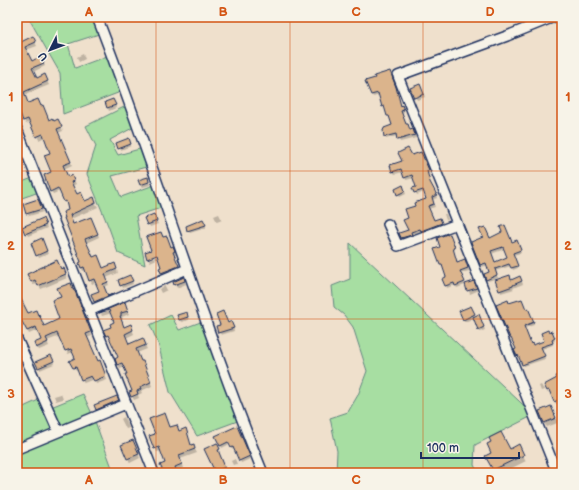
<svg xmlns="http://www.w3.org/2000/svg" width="579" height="490" viewBox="0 0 579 490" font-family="'Balsamiq Sans',sans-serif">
  <rect width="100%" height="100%" fill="#efe0cc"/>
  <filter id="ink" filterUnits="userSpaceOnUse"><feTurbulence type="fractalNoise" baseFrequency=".025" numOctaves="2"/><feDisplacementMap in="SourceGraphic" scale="8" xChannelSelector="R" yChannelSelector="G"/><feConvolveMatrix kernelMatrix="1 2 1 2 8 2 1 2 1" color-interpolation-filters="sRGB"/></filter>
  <g filter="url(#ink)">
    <path fill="#a7dea2" stroke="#618680" d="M28,17h68l6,16 -34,11 7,24 35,-13 13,36 -60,23 -3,-41z
      M128,105l8,21 -26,14 8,15 25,-7 7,18 -38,10 9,21 36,-13 7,23 -28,9 9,49 -27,-12 -9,-25 -22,-54 9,-28 -10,-20z
      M35,177l7,14 -23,8 2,10 -4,2v-27z
      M350,243l184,172 -59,30 -1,20 4,8h-142l1,-22 -7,-33 18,-6 10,-17 9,-24 -14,-44 -9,-12 -10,-8 -2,-21 18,-7z
      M171,315l8,15 27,-10 37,99 -46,17 -27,-44 -12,-49 -8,-18z
      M83,394l10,22 21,57h-97v-21l44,-19 -10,-26z
      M45,397l15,34 -39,18 -4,-7v-32z"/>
    <path fill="#0003" fill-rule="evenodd" d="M17,25l4,10 -4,1z
      M33,38l4,8 -11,4 6,12 9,-4 4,8 -12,6 4,7h9l3,6 -24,10 3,9 13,3 2,-1 6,15 11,3 3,7 -5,2 14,32 -8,4 4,9 6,2 2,4 -4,2 5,9 8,7h10l3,5 -27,12 2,6 20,-3 6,15 -13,6 7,15 10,11 13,-2 2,6 -12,5 3,7 -5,2 4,10 6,-2 2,2 -19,8 -5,-10 8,-3 -3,-10 -5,2 -6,-14 -3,1 -2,-4 2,-5 -18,-43 4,-9 -9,-19 -7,3 -2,-3 2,-19 -2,-19 -6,-16 -6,3 -8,-18 -5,2 -9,-16v-65l1,1z
      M83,54l2,5 -6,3 -2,-5z
      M366,82l37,27 1,4 -2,1 4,11 4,6 4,2 2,5 -16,4 -3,-6 -11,3 -2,-9 9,-4 -3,-8 -4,-10 -3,-2 -3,-11 -7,2z
      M421,88l4,9 -8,3 -5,-11z
      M106,103h9l1,5 -7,3z
      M130,141l1,5 -10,4 -2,-2z
      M17,147l7,19 -7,2z
      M411,156h11l8,17 -3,1 4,11 6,13 -5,2 3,7 -7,2 6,12h7l2,5 -19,7 -2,-2 -11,4 1,2 -8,4 -4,-7 9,-3 1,-12 7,-13 10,-6 -3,-8 -7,3 -3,-6 3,-1 -3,-10 -8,2 -3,-8 -8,2 -2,-2 -2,-7 12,-4z
      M147,178l3,7 -7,2 -2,-2z
      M404,189l2,5 -6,3 -2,-3z
      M39,203l4,9 -14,4 -2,-3z
      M219,214l3,6 -5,2 -3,-6z
      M444,214h2l2,6h-2z
      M155,218l3,6 -8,3 -4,-8z
      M45,222l2,6 -19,8 -5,-8z
      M205,223l1,5 -16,5 -3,-6z
      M162,236l13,14 1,5h-2l6,15 -16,6 -4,-7 3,-1 -4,-10 -9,4 -1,-3 13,-4 -10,-4z
      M451,238l4,12h-2l4,13h9l3,8 -8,2 4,12 -8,3 -2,-3 -8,3 -3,-9 3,-1 -4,-11 -2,-2 1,-17z
      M490,239l27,5 4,9 -8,2 5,13 -5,2 -2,-4 -16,5 3,7 -10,3 -1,-2 4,-6 -3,-8 -6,2 -1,-2zM505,249l4,8 -14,6 -4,-9z
      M43,242l5,12 -9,4 -7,-15z
      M61,271l4,2 2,5 -26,11 -3,-5 -5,1 -5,-10z
      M183,278l3,6 -9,4 -3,-6z
      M131,279l2,5 -10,4 -4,-8z
      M521,280l2,4 -10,4 1,1 -13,4 -1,-3 11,-9z
      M466,285h9l2,6 -7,3z
      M165,286l2,4 -6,3 -2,-4z
      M17,292l11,22 16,13 17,-7 13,-28 2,3 16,41 -5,2 11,24 3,2 6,16 -11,4 -2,-5 -10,4 -6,-13 -2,1 -5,-10 6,-3 -3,-6 -6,2 -8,-18 -13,5 2,5 -10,4 -2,-3 5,-7 -4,-10 -9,4 -2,-4 -10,-21z
      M125,303l4,11 -7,3 1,2h-2l3,9 8,1 2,5 -8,4 3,7 15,-2 3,6 -10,4 4,9 3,3 8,21 -11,5 1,2 -4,2 1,3 -5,2 -4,-7 3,-1 -5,-18 -3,-8 -5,2 -2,-3 -2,-6 3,-1 -9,-20h-1l-2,-3 8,-12 -3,-10 -10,3 -1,-2z
      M509,304l20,7 5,14 -9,3 6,17 2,1 12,-5 8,-6 2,6 -3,1 1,3 -11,4 3,10 -21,7 -4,-9h-2l5,-2 -6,-5 -4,-10 -3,-2z
      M471,307l4,10 5,1 5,12 -5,2 -6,-14 -9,4 -5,-10z
      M188,316l1,4 -8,2 -1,-2z
      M228,324l5,1 1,6 -13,4 -4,-8z
      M17,356l5,10 -5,2z
      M52,359l2,5 -14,6 -1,-3z
      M562,374v27l-6,3 -11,-19 13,-6z
      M541,385l3,5 -3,1 -2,-5z
      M61,394l2,5 -7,2 -2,-5z
      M118,400l1,3 -20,9 -3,-6z
      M551,407l7,15 4,-2v8l-2,-6 -13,5 -3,-4 -4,-11z
      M124,417l5,11 -3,1 -5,-10z
      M170,428l9,4 12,14h2l4,7 -17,6 3,9 -7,3 1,2h-13l2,-9 -5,-13 -4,1 -7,-16z
      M238,429l12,30 -9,4 -6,-14 -2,1 -3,-6 -8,4 -6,-12z
      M217,445l3,7 -2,1 8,17 -7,3h-2l-11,-23z
      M135,446l5,12 -10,5 -2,-5z
      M518,446l8,15 -24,12h-7l-9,-17 6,-3 18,-3z
      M562,448v19l-3,-8 2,-1 -3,-8z
      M235,459l2,5 -4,1 -2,-4z
      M202,469l2,4h-13z"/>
    <path fill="#dbb48c" stroke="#1b2f5e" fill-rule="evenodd" d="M33,36l3,6 -11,5 7,14 9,-5 3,7 -12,5 5,10 8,-4 3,7 -24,11 4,11 10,-4 3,7 2,-1 6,15 3,-2 2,3 4,-2 4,8 -5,2 14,33 -8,3 5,12 4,-2 2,6 -3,1 6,12 4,-2 4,9 9,-4 2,6 -26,12 3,9 18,-7 7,17 -13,5 5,11 3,7 5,-2 5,13 12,-5 2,6 -12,5 3,8 -5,2 5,12 7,-3 -21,9 -3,-8 8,-3 -5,-12 -5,2 -5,-14 -3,1 -2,-5 2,-1 -17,-44h1l-2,-6 5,-2 -2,-9 -2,1 -6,-14 -8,4 -6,-17 7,-3 -7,-17 6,-2 -7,-19 -7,3 -8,-18 -5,2 -3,-8 -2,1 -1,-3v-67z
      M390,71l6,16 5,19 1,-1 2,5 -3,1 5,13h2l2,6 3,-1 2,6 -18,5 -1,-6 -12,3 -1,-7 1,-1v-1l8,-3 -3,-9h-2l-3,-10 -2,1 -4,-14 -7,2 -6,-14 10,-3 -1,-2z
      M420,84l4,10 -10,4 -4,-10z
      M113,99l3,6 -9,3 -2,-6z
      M129,138l2,6 -13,5 -2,-6z
      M17,145l6,17 -6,3z
      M408,148l4,7 9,-3 8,18 -2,1 3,11 7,13 -5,2 2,7 -6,2 6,14 6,-2 2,5 -21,8 -1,-2 -9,3 1,3 -11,3 -2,-5 9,-3 -5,-10 5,-2 -3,-9 10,-3 -1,-3 12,-4 -3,-9 -9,3 -2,-5 4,-1 -4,-12 -8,3 -3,-9 -9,3 -2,-7 12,-4 -4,-8z
      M148,177l1,5 -9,3 -2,-5z
      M403,185l2,6 -8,4 -2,-6z
      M38,199l4,10 -16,5 -3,-10z
      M154,214l3,7 -10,4 -3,-7z
      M43,218l3,7 -21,9 -3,-7z
      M203,219l3,6 -19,6 -1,-5z
      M505,225l7,17 5,-2 4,10 -8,3 5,13 -7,2 -2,-4 -14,5 2,6 -11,5 -2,-6 5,-2 -3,-9 -6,2 -9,-23 12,-5 -4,-8 6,-2 5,11 12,-6 -2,-5zM503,247l4,10 -12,5 -4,-11z
      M161,232l2,5 4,-1 4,11 2,-1 2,5 -2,1 6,14 -18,7 -2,-5 2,-1 -4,-12 -10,4 -2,-7 6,-2 -5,-13z
      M447,234v1l3,-1 5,13 -2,1 4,14 8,-3 3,9 -8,3 5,11 -10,4 -1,-3 -9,3 -3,-7 4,-2 -4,-12h-2l-6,-16 6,-2 -3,-9z
      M42,238l5,13 -11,5 -5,-13z
      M57,260l4,9 3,-1 2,6 -28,12 -3,-6 -4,2 -4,-8z
      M130,275l3,6 -13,5 -2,-6z
      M510,275l1,5 9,-4 2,5 -9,4v1l-14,5 -4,-11z
      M184,277l1,4 -11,4 -1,-3z
      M474,281l3,7 -10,3 -2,-7z
      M71,283l3,8h1l16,41 -5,2 12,27 2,-1 6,16 -12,5 -3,-5 -10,4 -5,-13 -3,1 -4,-7 6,-3 -4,-9 -6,2 -8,-18 -11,5 2,4 -12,6 -2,-5 7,-3 -5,-13 -9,4 -8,-15h-2v-25l11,22 8,-3 2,5 1,-1 5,12 15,-7 -7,-19 9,-3 -4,-9z
      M522,299l4,10 2,-1 6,14 -10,4 7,18 1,-1 1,2 11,-4 -3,-8 7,-3 1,2 3,-1 3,7 -3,2 1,3 -12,4 4,9 -23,9 -4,-10 -1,1 -3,-6 2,-1 -5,-11h-1l-14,-33 12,-5 1,3z
      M125,302l3,9 -7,2v3h-1l4,11 7,-3 2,6 -8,4 4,10 14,-6 3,7 -10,4 5,12h2l8,21 -11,5 1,2 -4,2 1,3 -7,3 -2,-5 3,-1 -7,-17h2l-5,-11 -5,2 -2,-6 3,-2 -10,-22 -2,1 -3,-6 8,-3 -1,-3 4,-2 -5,-12 -10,3z
      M471,306l4,8 -12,6 -4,-9z
      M223,311l5,12 3,-2 3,7 -16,5 -2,-7 4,-1 -4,-11z
      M187,312l1,5 -9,3 -2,-5z
      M479,314l5,13 -6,3 -5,-13z
      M51,355l3,6 -16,7 -3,-6z
      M562,373v25l-8,4 -5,-12 -2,1 -3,-6 13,-7 -1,-2z
      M117,396l2,4 -23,10 -2,-5z
      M551,406l5,12 -12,5 -5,-12z
      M165,413l5,14 7,-2 2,6 7,-3 5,17 3,-1 1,5 -16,6 3,9 -7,3 2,6h-13l-4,-8 5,-2 -6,-16 -5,2 -5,-13 6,-2 -6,-15z
      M237,426l13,30 -11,5 -6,-14 -2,1 -3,-6 -8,4 -5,-10z
      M501,432l9,17 9,-5 5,11 -31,15 -8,-14 6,-3 -4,-9 4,-2 -2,-4z
      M133,440l6,14 -12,5 -6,-14z
      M217,443l3,6 -2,1 7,17 -10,5 -11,-23z"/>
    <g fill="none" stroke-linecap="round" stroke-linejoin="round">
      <g stroke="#1b2f5e" stroke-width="12">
        <path id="minor" d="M97,17c59,151 105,306 166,456
          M554,17l-47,19 -109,40 159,397
          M17,129l137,344
          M388,224l10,22 59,-22
          M89,311l98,-42
          M17,339l41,92
          M17,449l109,-45"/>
      </g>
      <use href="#minor" stroke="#f7f3e8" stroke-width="9"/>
    </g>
  </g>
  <path fill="none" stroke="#d45514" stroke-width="1" stroke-opacity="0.55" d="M156,17v456M290,17v456M423,17v456M17,171h545M17,319h545"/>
  <rect width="579" height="490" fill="none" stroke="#f7f3e8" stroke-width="44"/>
  <g transform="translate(50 50) rotate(228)" stroke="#f7f3e8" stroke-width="3" paint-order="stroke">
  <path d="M0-3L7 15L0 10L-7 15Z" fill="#1b2f5e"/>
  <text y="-6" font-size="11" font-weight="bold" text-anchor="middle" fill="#1b2f5e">U</text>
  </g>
  <path d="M421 452v6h98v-6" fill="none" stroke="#1b2f5e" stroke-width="2"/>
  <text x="427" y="452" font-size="12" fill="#1b2f5e" stroke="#f7f3e8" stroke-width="3" paint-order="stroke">100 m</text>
  <rect x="22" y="22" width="535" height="446" fill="none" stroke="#d45514" stroke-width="1.5"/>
  <g font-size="13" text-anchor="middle" font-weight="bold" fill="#d45514">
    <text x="89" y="16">A</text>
    <text x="223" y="16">B</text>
    <text x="356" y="16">C</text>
    <text x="490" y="16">D</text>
    <text x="11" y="101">1</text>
    <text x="568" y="101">1</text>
    <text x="11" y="250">2</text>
    <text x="568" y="250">2</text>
    <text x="11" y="398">3</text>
    <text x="568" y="398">3</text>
    <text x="89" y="484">A</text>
    <text x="223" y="484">B</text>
    <text x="356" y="484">C</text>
    <text x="490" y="484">D</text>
  </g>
</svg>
